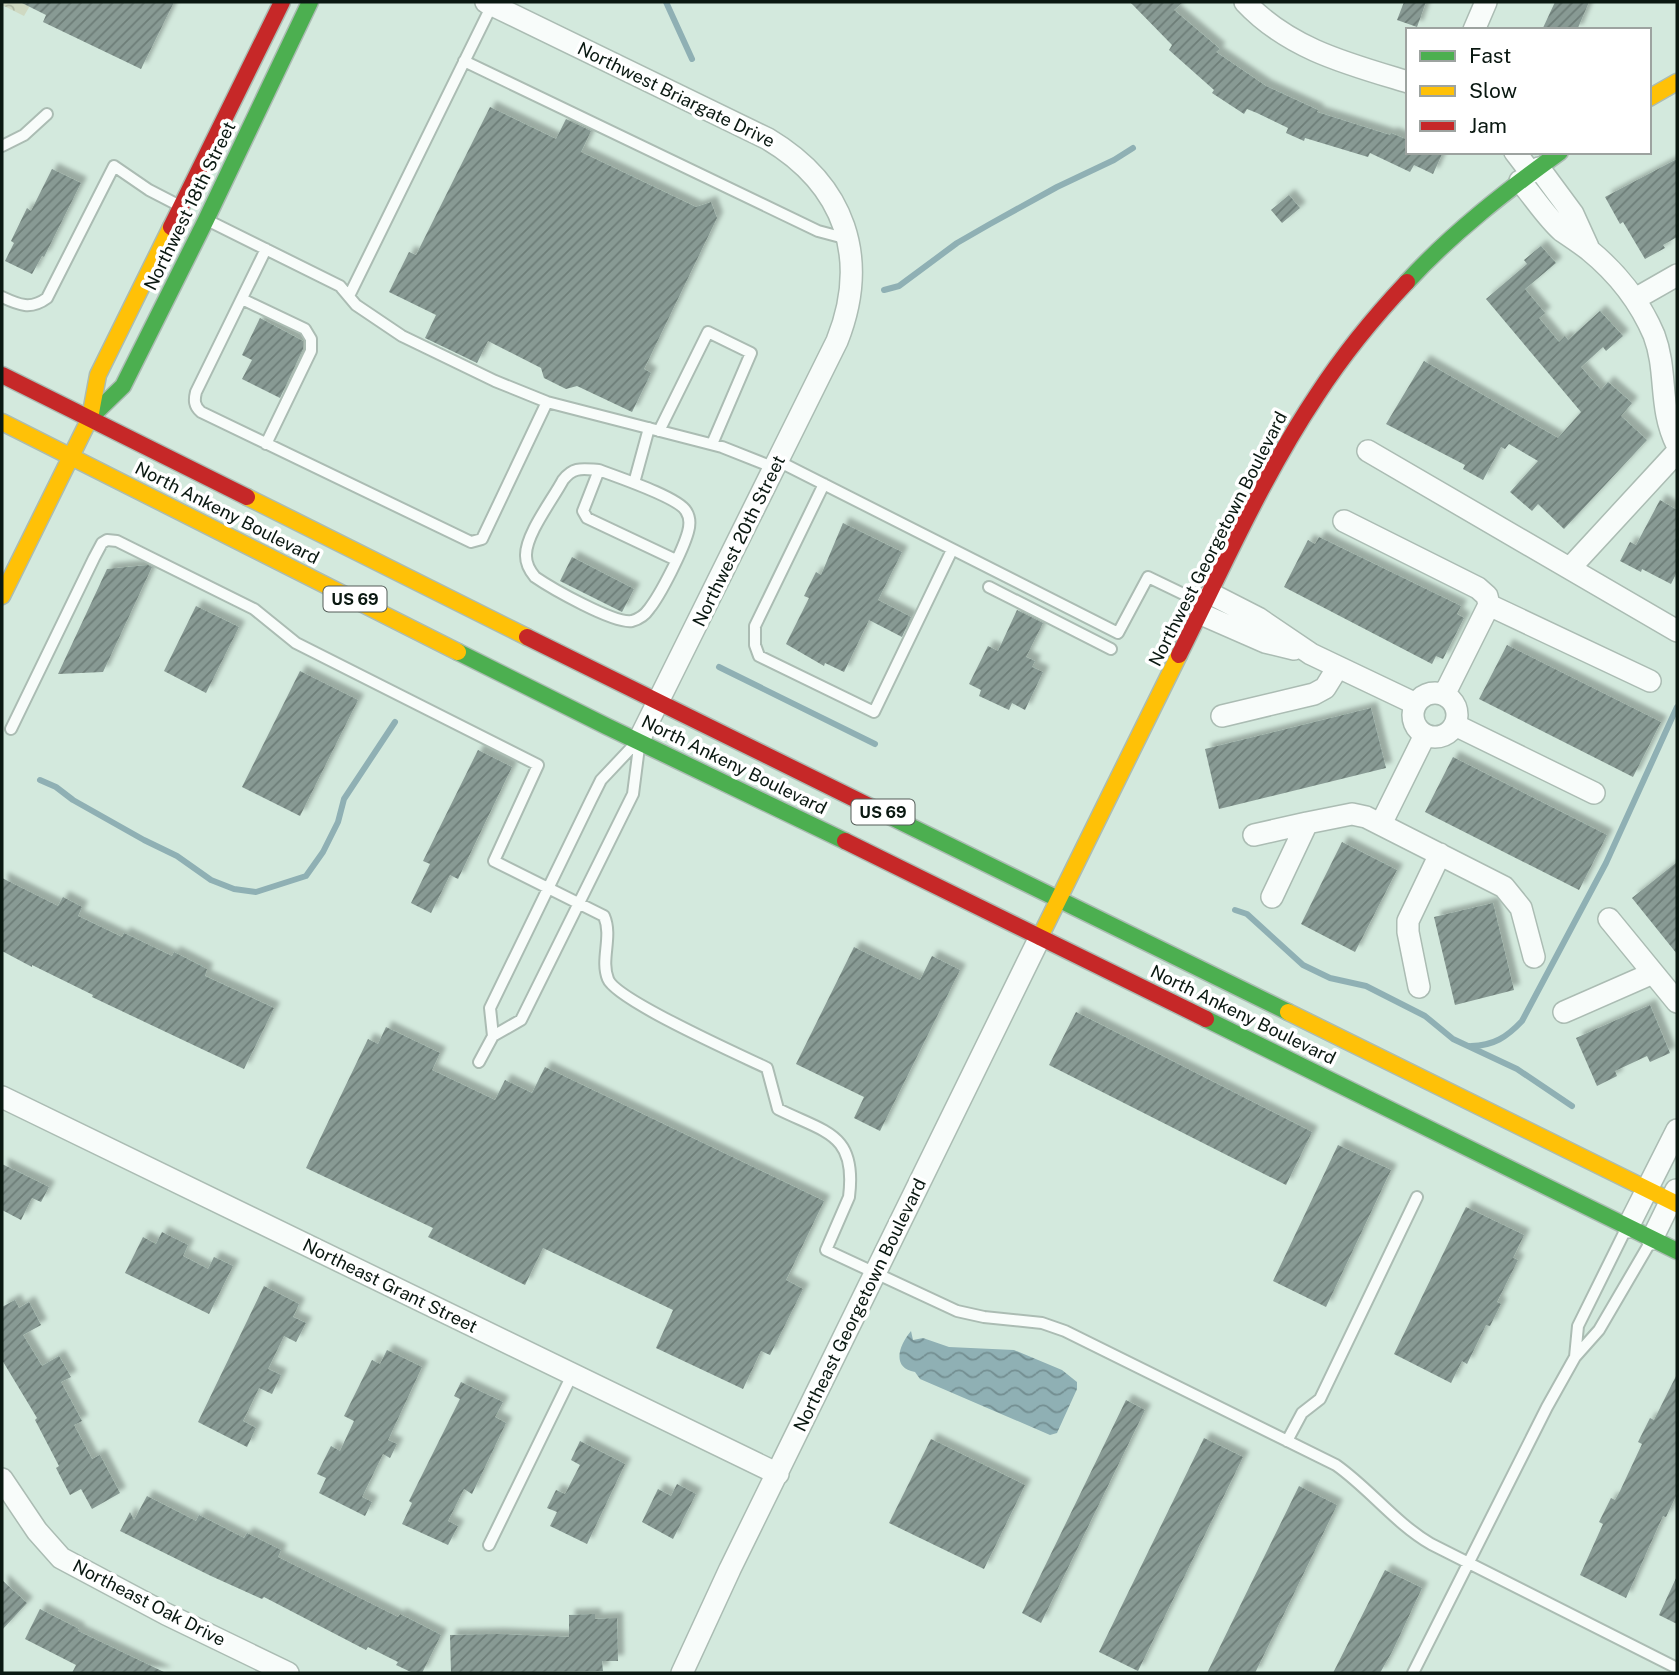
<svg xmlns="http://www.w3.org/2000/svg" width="1679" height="1675" viewBox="0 0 1679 1675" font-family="'Public Sans',sans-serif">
  <defs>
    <pattern id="forest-crowns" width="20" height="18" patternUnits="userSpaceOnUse" patternTransform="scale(1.75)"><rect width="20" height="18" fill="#cfd9c2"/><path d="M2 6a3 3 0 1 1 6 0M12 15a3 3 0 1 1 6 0" fill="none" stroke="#b0baa6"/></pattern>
    <pattern id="water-waves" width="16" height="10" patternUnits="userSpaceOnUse" patternTransform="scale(1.75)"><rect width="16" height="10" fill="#8fb0b4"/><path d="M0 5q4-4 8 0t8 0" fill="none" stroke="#738e91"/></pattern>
    <pattern id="building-hatch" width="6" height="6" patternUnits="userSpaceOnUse" patternTransform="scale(1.75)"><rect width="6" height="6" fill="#889a94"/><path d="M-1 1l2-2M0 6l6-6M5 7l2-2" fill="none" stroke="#6d7d77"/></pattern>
    <filter id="shadow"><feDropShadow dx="6" dy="-6" stdDeviation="2" flood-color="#0004"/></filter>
  </defs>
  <rect width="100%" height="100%" fill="#d3e9dd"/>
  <path fill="url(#forest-crowns)" d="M2,2h30l-8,14 -22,-11z"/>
  <path fill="url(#water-waves)" d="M911,1331l2,9 10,-2 26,9 65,3 48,20 15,12v7l-20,44 -7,2 -130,-56 -5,-7c-24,-4 -16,-27 -4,-41z"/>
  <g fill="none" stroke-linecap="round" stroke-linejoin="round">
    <path stroke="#8fb0b4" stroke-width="6" d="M666,2l26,57
      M884,290l15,-4 58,-43 33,-19 67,-37 57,-27 19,-12
      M719,667l156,77
      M40,780l16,7 17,13 71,40 33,16 34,24 23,9 22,3 50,-16 17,-24 15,-30 6,-23 51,-77
      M1235,910l12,4 56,51 27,13 36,8 59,30 28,23 64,30 55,37
      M1471,1046c22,0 36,-9 51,-25l84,-158 71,-156"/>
  </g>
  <path fill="url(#building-hatch)" filter="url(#shadow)" d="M20,2h154l-33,67 -98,-47 3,-7z
    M1130,2h53l-9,8 46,39 -4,3 50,34 52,24 -1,2 73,23 1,-2 17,7v12h35l-10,22 -19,-9 -4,7 -40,-19 -2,4 -63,-19 -1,3 -18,-8 2,-5 -31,-15 -10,-4 -3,5 -32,-21 2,-3 -45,-40 3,-5z
    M1404,2h22l-9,25 -20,-7z
    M1555,2h34l-12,28h-35z
    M490,107l66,32 10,-20 25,12 -10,21 115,55 15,-5 6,16 -73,151 7,4 -19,39 -55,-26 -11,3 -22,-11 -3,-10 -53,-27 -11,22 -52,-25 11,-23 -47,-23 20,-40 7,3z
    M1677,159v78l-14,8 2,3 -20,11 -22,-37 -3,2 -15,-27z
    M52,169l29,14 -37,74 -2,-1 -10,18 -27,-13 9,-18 -3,-2 16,-33 4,3z
    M1289,195l11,13 -18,15 -11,-13z
    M1541,246l15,17 -31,26 20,24 -6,5 20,24 6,-6 3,4 32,-29 23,25 -17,15 -3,-4 -22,20 20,23 7,-8 24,21 -11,13 26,24 -83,89 -26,-25 -6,7 -22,-19 28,-31 -29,-17 -4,5 -4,-2 -18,33 -20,-11 2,-4 -79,-41 38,-63 134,77 23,-26 -95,-113 41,-35 -3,-4z
    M260,318l43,23v8l-23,49 -38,-19 10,-19 -10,-5z
    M1660,500l17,10v62l-6,12 -29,-15 -1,3 -21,-11 10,-19 6,3z
    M843,523l59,29 -24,48 33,17 -9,20 -33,-17 -25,52 -19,-9 -1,3 -38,-22 23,-46 -5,-2 12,-24 5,3z
    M1319,537l142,69 -4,8 7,4 -21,41 -7,-3 -4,8 -148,-77 24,-47 7,4z
    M572,557l62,32 -12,23 -62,-31z
    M148,565l4,2 -49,105 -45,2 49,-105z
    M196,606l43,21 -33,66 -42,-22z
    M1017,610l26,13 -17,34 9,4 -3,6 11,5 -18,38 -13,-7 -3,7 -30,-14 2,-6 -12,-6 19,-38 10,5z
    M1507,645l154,77 -28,55 -154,-78z
    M300,671l58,29 -58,116 -58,-29z
    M1371,708l15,60 -167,41 -14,-60z
    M478,750l34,17 -54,112 -8,-4 -19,38 -20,-10 19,-39 -7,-3z
    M1453,757l154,78 -28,55 -154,-78z
    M1342,842l55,28 -42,82 -54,-28z
    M1677,862v92l-45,-56z
    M2,878l56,28 5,-9 19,10 -4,9 44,21 2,-4 48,23 2,-4 33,17 -2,7 69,32 -30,61 -152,-72 1,-2 -61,-30v2l-30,-16z
    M1493,903l21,87 -59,15 -21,-88z
    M854,947l66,33 12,-24 28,14 -80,161 -26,-13 10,-21 -68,-33z
    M1650,1005l20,48 -20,9 -3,-6 -32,15 2,5 -20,10 -21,-48z
    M1076,1012l236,120 -26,53 -237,-120z
    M386,1027l54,26 -8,17 63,30 10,-20 27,13 13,-26 279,134 -38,79 17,9 -33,66 -9,-4 -18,38 -87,-41 17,-38 -130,-62 -18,37 -97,-48 5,-9 -127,-60 62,-129 10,5z
    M1338,1145l53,25 -65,137 -53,-26z
    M2,1164l47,23 -8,15 -9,-4 -11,22 -19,-10z
    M1466,1207l58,28 -11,23 5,2 -21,42 4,2 -11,22 -4,-1 -19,39 -5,-3 -11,22 -57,-29z
    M162,1232l26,13 -5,11 25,13 6,-12 19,9 -24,48 -84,-41 18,-36 13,7z
    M264,1286l35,18 -6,13 13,6 -10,19 -12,-6 -16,33 13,6 -9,19 -13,-6 -16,33 13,7 -9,19 -49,-25z
    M15,1300l4,8 10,-6 12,23 -18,10 19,31 17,-10 12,21 -10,5 21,39 -8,4 18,34 8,-4 20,38 -28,16 -11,-20 -11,6 -14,-27 3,-2 -24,-46 2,-2 -35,-58v-53z
    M387,1350l35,17 -34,73 9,4 -7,14 -7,-4 -21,43 10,5 -7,14 -46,-23 7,-15 -9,-4 14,-28 9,5 14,-30 -10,-5 28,-56 8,4z
    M1677,1374v120l-11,23 -3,-1 -37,82 -46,-23 23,-51 -4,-2 12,-24 4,2 5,-9 22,-47 -4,-2 12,-24 4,2z
    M461,1382l42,20 -8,15 11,6 -34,71 -8,-5 -16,32 10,5 -10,19 -46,-21 10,-21 -3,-2 51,-102 -6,-3z
    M1126,1400l19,10 -104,213 -19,-10z
    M1204,1438l39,19 -105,214 -39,-19z
    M931,1439l94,46 -41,84 -95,-46z
    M580,1441l45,23 -38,80 -37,-18 7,-14 -10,-4 9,-18 9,4 15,-29 -9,-5z
    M677,1484l19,10 -23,45 -31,-17 16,-33 13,7z
    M1299,1486l38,19 -56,115 -26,53h-48z
    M147,1496l49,25 3,-6 45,23 3,-5 34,17 -3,7 120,60 2,-3 41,21 -19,38h-9l-17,-8 2,-3 -30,-15 -2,3 -102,-53 -2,2 -51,-23 -91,-45 10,-19 4,8z
    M1385,1570l37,18 -29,62 -13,23h-47z
    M1677,1576v48l-18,-9z
    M2,1580l25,23 -25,27z
    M40,1609l39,20 -1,2 88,42h-94l4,-8 -51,-26z
    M595,1614v5l22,-1 1,43h-16l1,10 -152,2 -1,-38 48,-1 71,3v-22z"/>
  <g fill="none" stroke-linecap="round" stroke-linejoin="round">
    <g stroke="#abbcb3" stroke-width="14">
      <path id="lane" d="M464,61l354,170 30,8
        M2,146l22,-11 23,-21
        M209,221l131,65 16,19 46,31 93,45 52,21 175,45 53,21
        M266,249l-70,143c-2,8 -2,14 5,20l270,130 11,-3 65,-137
        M349,296l143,-291
        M2,297c17,8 29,13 45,1l67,-132 35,24 31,16
        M242,299l63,30 6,10v12l-45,93
        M659,431l49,-99 43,21 -39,91
        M778,461l340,172 30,-56 54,26
        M599,470c-16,-1 -25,-4 -36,10 -10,19 -38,55 -37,76 0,8 4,15 9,21 16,11 79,47 97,44 7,-2 13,-6 17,-12 12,-15 34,-59 39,-77 2,-7 2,-15 -2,-21 -8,-14 -69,-34 -87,-41l-16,41 4,7 89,42
        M634,483l15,-55
        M824,484l-69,142v19l4,11 115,56 78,-162
        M989,587l122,62
        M11,729l83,-171 8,-15 5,-3 10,1 137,68 42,34 242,122 -44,96 110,55c9,21 -4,43 4,63 8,21 132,76 159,89l11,41c48,24 79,24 71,88l-23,53 131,61 27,6 58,6 23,8 271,134c34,24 59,58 95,79l246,124
        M493,1036l-3,-28 101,-208 10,-20 33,-35
        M479,1062l14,-26 28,-16 112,-226 6,-47
        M1575,1357l3,-31 47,-95
        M1287,1441l15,-28 18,-14 97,-202
        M489,1545l83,-170
        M1413,1673l134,-266 28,-50 24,-27 52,-89"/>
    </g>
    <g stroke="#abbcb3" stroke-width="24">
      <path id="street" d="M486,2l282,137c77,46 102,119 69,202l-198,399
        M1245,2c44,47 103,62 163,80
        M1474,30l12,-28
        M1515,152l16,21
        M1539,168l34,46 15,33
        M1520,181c13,15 27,37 42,50 9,6 18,12 27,19 27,22 51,52 65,85 14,37 4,72 23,110
        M1635,299l42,-24
        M1368,451l309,180
        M1344,521l134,67 9,8 2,9 161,76
        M1570,568l107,-116
        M1211,594l47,24 53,36 105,50
        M1201,614l64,28 29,7
        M1413 715a22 22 0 1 1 44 0a22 22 0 1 1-44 0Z
        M1444,695l45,-90
        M1222,716l92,-22 11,-6 13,-21
        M1455,725l139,68
        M1381,824l44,-89
        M1254,835l53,-12
        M1272,897l35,-74 45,-9 14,3 138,70 17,21 13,49
        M1609,919l68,83
        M1419,987l-11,-55v-11l32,-67
        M1564,1012l89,-39
        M2,1097l776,377
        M1628,1227l49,-97
        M1652,1239l24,-49
        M2,1479l35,52 24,27 105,56 122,59
        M682,1673l48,-104 310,-632"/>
    </g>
    <g stroke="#abbcb3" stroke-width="19">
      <path id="fast" d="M1407,282c45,-49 99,-91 153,-130
        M90,418l33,-32 83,-166 104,-218
        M458,652l148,74 239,115
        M879,811l409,201
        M1206,1019l471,232"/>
    </g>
    <g stroke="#abbcb3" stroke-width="19">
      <path id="slow" d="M1649,98l28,-16
        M2,422l456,230
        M247,497l280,140
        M2,596l88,-178 8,-43 73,-148
        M1040,937l139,-282
        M1288,1012l389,192"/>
    </g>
    <g stroke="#abbcb3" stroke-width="19">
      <path id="jam" d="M171,227l111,-225
        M2,375l245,122
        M527,637l352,174
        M1179,655c44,-88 84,-179 138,-260 26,-40 57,-78 90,-113
        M845,841l361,178"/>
    </g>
    <use href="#lane" stroke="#f8fcfa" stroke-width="10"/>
    <use href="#street" stroke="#f8fcfa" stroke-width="21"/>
    <use href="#fast" stroke="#4caf50" stroke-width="16"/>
    <use href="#slow" stroke="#ffc107" stroke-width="16"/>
    <use href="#jam" stroke="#c62828" stroke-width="16"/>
  </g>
  <g text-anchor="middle" stroke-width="7" stroke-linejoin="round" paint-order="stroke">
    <g fill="#fff" stroke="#545d58" stroke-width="2">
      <rect x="323.5" y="586.5" width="63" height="25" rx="5"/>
      <rect x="851.5" y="799.5" width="63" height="25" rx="5"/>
    </g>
    <g font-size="16" font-weight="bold" fill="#0a1811">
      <text x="355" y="605">US 69</text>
      <text x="883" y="818">US 69</text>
    </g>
    <g font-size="18" fill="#0a1811" stroke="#fff">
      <text transform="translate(676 95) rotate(26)" y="6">Northwest Briargate Drive</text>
      <text transform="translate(190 206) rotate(-64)" y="6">Northwest 18th Street</text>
      <text transform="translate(227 513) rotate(27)" y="6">North Ankeny Boulevard</text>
      <text transform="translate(1218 539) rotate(-63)" y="6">Northwest Georgetown Boulevard</text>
      <text transform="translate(739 541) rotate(-64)" y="6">Northwest 20th Street</text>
      <text transform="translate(734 765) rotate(26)" y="6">North Ankeny Boulevard</text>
      <text transform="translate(1243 1015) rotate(26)" y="6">North Ankeny Boulevard</text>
      <text transform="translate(390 1286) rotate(26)" y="6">Northeast Grant Street</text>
      <text transform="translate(860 1305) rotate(-64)" y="6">Northeast Georgetown Boulevard</text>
      <text transform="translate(149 1603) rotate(27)" y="6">Northeast Oak Drive</text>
    </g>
  </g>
  <rect width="1679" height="1675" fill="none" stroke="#0a1811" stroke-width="7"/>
  <rect x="1406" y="28" width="245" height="126" fill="#ffffff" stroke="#9da3a0" stroke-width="2"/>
  <rect x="1420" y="51" width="35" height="10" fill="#4caf50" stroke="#9da3a0" stroke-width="2"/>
  <text x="1469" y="63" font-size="21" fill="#0a1811">Fast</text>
  <rect x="1420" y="86" width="35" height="10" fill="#ffc107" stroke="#9da3a0" stroke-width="2"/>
  <text x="1469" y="98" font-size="21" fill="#0a1811">Slow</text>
  <rect x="1420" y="121" width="35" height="10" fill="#c62828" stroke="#9da3a0" stroke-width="2"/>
  <text x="1469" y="133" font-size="21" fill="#0a1811">Jam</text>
</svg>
